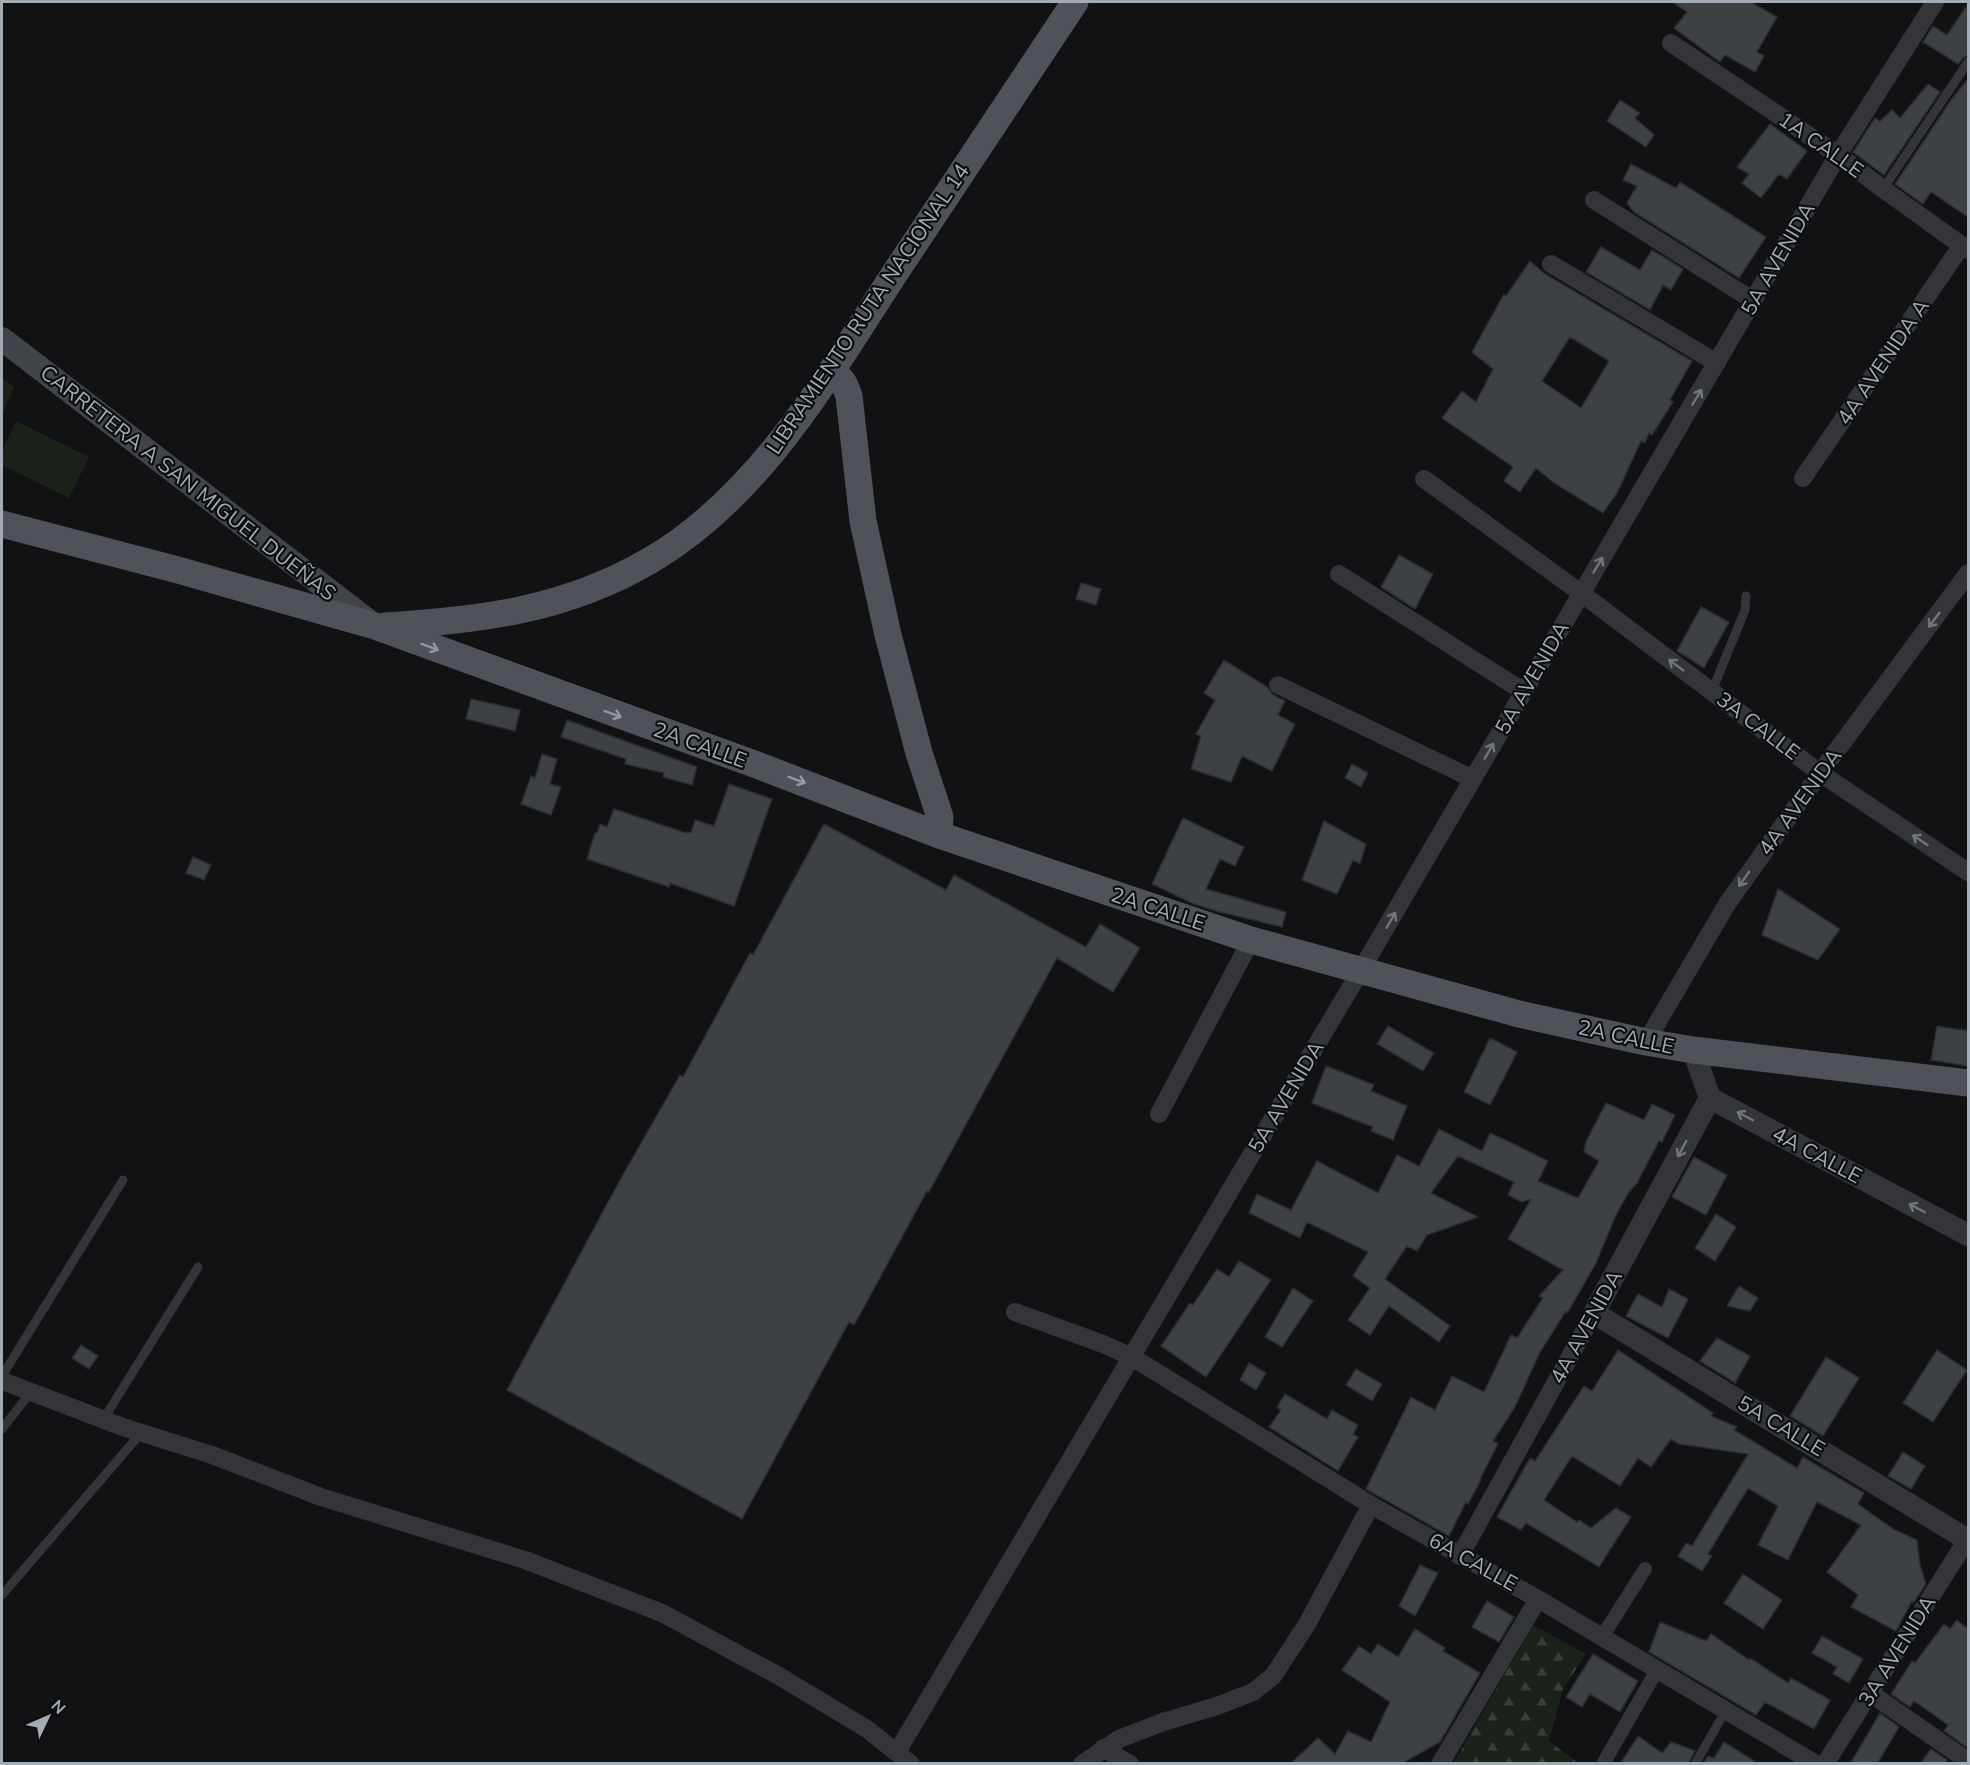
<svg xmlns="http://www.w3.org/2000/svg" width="1970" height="1765" viewBox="0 0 1970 1765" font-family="'Nunito Sans',sans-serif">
  <defs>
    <pattern id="forest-firs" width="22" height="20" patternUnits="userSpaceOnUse" patternTransform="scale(1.5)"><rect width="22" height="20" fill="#1a221a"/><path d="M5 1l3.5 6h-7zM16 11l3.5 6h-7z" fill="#383f39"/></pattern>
  </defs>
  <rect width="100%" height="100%" fill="#121214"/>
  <path fill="#1a221a" d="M2,378l12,9 -12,28z
    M16,421l73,36 -20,41 -67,-33v-14z"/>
  <path fill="url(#forest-firs)" d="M1533,1625l53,29 -23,35 -14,52 29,22 -125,1z"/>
  <path fill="#3e4144" stroke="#2c2d30" stroke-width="1.5" fill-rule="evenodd" d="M1672,2h79l26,15 -20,35 7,4 -9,16 -30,-17 -5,7 -46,-34 13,-16z
    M1968,4v51l-5,3 -5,6 -35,-22 10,-16 14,9z
    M1968,79v138l-37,-25 -8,12 -28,-20 56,-84z
    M1928,84l12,8 -56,83 -31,-23 22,-34 5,3 12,-11 8,8z
    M1620,100l20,13 -5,5 19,17 -8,12 -39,-26z
    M1770,124l37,27 -20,28 -8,-5 -18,24 -19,-15 7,-9 -12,-7z
    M1631,164l45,24 4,-6 86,55 -27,41 -105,-66 -7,-9 10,-17 -14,-6z
    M1601,247l39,23 12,-20 31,19 -12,21 -8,-5 -13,25 -64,-38z
    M1530,261l15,13 147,87 -22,39 3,2 -21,33 -3,-2 -4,10 -4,-2 -24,52 -14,20 -49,-30 -18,-15 -16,24 -16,-11 9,-14 -71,-49 20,-27 14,11 17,-33 -21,-17 32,-58 2,2zM1570,337l39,24 -28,47 -39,-27z
    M1399,555l34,19 -18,35 -34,-22z
    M1081,583l20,6 -5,16 -20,-6z
    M1701,607l28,15 -25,46 -27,-17z
    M1224,660l43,27 6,8 12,6 -7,14 17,9 -23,47 -30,-15 -11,26 -40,-13 10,-33 -5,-2 19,-34 -11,-7z
    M471,699l49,11 -5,21 -49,-12z
    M567,720l130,47 -5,18 -29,-8 1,-4 -39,-9 1,-5 -65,-22z
    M542,754l15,5 -7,25 11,3 -10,28 -30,-11 10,-28 4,2z
    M1352,764l16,9 -7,14 -16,-9z
    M729,784l43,15 -38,107 -64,-23 -1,4 -82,-28 8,-26h2l3,-9 7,3 7,-18 72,24 1,-1 4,1 4,-13 19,6z
    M1183,818l61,29 -9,19 -15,-7 -14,30 80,23 -4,15 -66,-16 -22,-7 -42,-20z
    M1324,821l42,23 -6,20 -7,-4 -16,34 -35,-14z
    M824,824l122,66 8,-15 132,72 14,-23 40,24 -27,44 -56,-34 -128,234 -2,-1 -63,116 -10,18 -5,-3 -107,197 -235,-129 113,-210 60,-105 3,2 67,-124 3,2z
    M193,857l18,8 -7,15 -18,-7z
    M1778,889l62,40 -22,31 -56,-25z
    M1388,1026l46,27 -11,18 -46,-27z
    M1937,1026l31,5v35l-37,-6z
    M1490,1038l27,14 -27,53 -26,-13z
    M1326,1066l48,19 -3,6 36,15 -14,34 -22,-9 2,-4 -61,-24z
    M1606,1103l38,17 8,-16 23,11 -13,27 -3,-1 -22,42 -8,9 -13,23 -20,48 -28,49 -2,-1 -26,41 -25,55 -22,34 5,3 -18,35 1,1 -13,24 -2,-2 -17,34 -83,-47 45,-92 24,13 17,-34 32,16 27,-57 6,3 26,-40 -4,-2 24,-26 -55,-31 23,-40 -10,3 -13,-7 6,-13 -56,-26 -27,37 47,24 -51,18 -10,16 -10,-5 -22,33 65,47 -11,16 -50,-36 -19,29 -22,-15 22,-32 -17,-12 15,-24 -61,-30 -7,16 -51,-25 8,-19 34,16 26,-49 61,32 19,-38 22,11 20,-37 43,22 8,-18 24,11 34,17 -10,20 40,17 21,-37 -15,-9 2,-10z
    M1694,1157l33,18 -21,40 -34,-18z
    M1716,1214l20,13 -21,34 -20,-13z
    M1239,1261l32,19 -65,97 -45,-31 29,-43 3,2 24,-36 12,8z
    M1739,1286l19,12 -8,13 -23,-5z
    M1293,1288l20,13 -31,46 -17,-10z
    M1669,1289l19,10 -20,39 -42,-22 12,-22 24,13z
    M1717,1338l33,18 -15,27 -35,-22z
    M81,1345l17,11 -9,13 -17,-11z
    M1618,1350l95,63 -2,3 26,11 -3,3 63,38 6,-11 61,36 -6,11 35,25 24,11 3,25 6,19 -12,18 -2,-1 -16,30 -45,-24 7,-12 -31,-23 34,-47 -44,-23 -29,58 -30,-15 20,-39 -30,-18 -40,66 4,2 -10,15 -24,-15 8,-13 6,3 56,-92 -69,-10 -8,-5 -20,28 -13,-9 -18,28 -48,-30 -28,44 33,22 2,-2 12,8 25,-20 15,9 -32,50 -73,-44 -5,7 -24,-13 33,-59 5,3 49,-75 8,5z
    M1937,1350l30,20 -34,52 -30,-19z
    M1826,1357l33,21 -36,58 -33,-20z
    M1249,1363l17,10 -10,17 -16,-10z
    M1356,1369l26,15 -10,17 -26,-16z
    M1285,1394l42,25 5,-9 26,15 -5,9 5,3 -20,34 -69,-44 12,-17 -4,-3z
    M1903,1452l22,14 -14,23 -23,-13z
    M1420,1565l18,8 -23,43 -16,-10z
    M1743,1574l39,26 -19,29 -39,-26z
    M1487,1601l27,16 -15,25 -27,-15z
    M1957,1620l11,9v119l-24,-17 4,-6 -34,-24 -4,6 -19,-13 21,-33 3,2 29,-39 6,5z
    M1660,1622l46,19 5,-7 38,26 1,-2 38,25 3,-5 39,22 -16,29 -49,-27 -9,13 -107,-63z
    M1415,1629l30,19 -2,3 37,22 -40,69 -39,22h-111l28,-26 17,16 13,-23 23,11 19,-40 -48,-32 17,-24 12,8 7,-10 20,13z
    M1822,1636l41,23 -14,24 -16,-9 4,-7 -25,-14z
    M1593,1654l45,27 -18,31 -30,-18 -8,13 -16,-10z
    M1880,1713l19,14 -22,37h-27z
    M1638,1736l24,17 9,-11 24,9 -7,13h-68z
    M1724,1742l35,22h-56l5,-8 6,2z
    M1931,1749l16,11 -2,4h-25z"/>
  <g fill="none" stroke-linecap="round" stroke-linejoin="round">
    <path stroke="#333539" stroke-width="9" d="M1883,189l85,-127
      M1712,691l33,-81 1,-14
      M2,1376l121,-196
      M103,1420l95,-153
      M2,1429l28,-36
      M2,1595l139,-162
      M1695,1764l31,-54"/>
    <path stroke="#333539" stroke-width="14" d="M1602,1637l43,-68
      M1603,1764l54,-94"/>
    <path stroke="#333539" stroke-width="18" d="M1671,43l167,112 45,34 85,61
      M1594,200l160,101
      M1551,264l166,99
      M1803,478l159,-233
      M1424,479l157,114 239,180 148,99
      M1339,574l185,118
      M1278,685l195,94
      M1646,1042l81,-138 93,-131 148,-200
      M1159,1114l92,-174
      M1015,1312l88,32 29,13 239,148 167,94 278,165
      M2,1381l121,46 89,28 109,42 204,63 137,53 117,63 88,53 44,35
      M1460,1556l134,-243
      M1870,1693l98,68
      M1103,1748l27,16
      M897,1752l464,-782 477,-815 97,-153
      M1082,1764l37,-25 44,-17 54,-16 36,-14 20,-16 34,-52 64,-119
      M1440,1764l98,-165
      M1825,1764l143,-226"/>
    <path stroke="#333539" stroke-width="22" d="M1693,1050l17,48 258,137
      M1710,1098l-116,215 374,227"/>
    <path stroke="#414449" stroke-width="24" d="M2,339l369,284"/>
    <path stroke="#4f5258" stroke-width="27" d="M830,372c12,5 15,12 19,24l14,125 25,114 31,118 21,64 -1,18
      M2,524l176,46 197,56 382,139 182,70 312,105 268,74 127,28 47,8 275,33
      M385,626c96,-6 181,-16 266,-66 110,-65 176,-183 244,-287 60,-90 120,-181 180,-271"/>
  </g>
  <defs><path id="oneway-shaft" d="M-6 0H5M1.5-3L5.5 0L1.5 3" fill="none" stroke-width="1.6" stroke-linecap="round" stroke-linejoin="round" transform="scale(1.5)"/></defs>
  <g stroke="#71767d">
    <use href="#oneway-shaft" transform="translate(1697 397) rotate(-59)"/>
    <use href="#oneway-shaft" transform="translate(1598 565) rotate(-59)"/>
    <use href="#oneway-shaft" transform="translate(1934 620) rotate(127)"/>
    <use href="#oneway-shaft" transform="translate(1676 665) rotate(-143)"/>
    <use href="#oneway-shaft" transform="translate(1489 751) rotate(-60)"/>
    <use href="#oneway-shaft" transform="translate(1920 840) rotate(-146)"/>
    <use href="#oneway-shaft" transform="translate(1744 879) rotate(125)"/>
    <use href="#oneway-shaft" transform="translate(1391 920) rotate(-60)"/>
    <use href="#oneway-shaft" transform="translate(1745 1116) rotate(-152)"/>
    <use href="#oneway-shaft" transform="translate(1682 1149) rotate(118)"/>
    <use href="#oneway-shaft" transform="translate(1917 1208) rotate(-152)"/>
  </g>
  <g stroke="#9299a2">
    <use href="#oneway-shaft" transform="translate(430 647) rotate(20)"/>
    <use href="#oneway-shaft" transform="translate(613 714) rotate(20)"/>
    <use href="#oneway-shaft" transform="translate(797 780) rotate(21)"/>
  </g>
  <g text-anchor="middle" stroke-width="4.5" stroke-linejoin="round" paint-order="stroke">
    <g font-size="21" fill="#a3abb5" stroke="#0d0e0f">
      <text transform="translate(1821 145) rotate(35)" y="7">1A CALLE</text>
      <text transform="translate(1778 259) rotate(-60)" y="7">5A AVENIDA</text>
      <text transform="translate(868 309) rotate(-56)" y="7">LIBRAMIENTO RUTA NACIONAL 14</text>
      <text transform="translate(1883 362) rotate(-56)" y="7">4A AVENIDA A</text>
      <text transform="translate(188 483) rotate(38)" y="7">CARRETERA A SAN MIGUEL DUEÑAS</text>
      <text transform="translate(1532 678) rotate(-60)" y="7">5A AVENIDA</text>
      <text transform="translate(1758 726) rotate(37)" y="7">3A CALLE</text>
      <text transform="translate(700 745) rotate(20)" y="7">2A CALLE</text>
      <text transform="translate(1800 802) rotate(-54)" y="7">4A AVENIDA</text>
      <text transform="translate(1158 909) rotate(18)" y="7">2A CALLE</text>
      <text transform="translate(1626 1037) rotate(12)" y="7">2A CALLE</text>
      <text transform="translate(1286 1097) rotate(-59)" y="7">5A AVENIDA</text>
      <text transform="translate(1817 1155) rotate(28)" y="7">4A CALLE</text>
      <text transform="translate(1586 1327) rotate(-61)" y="7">4A AVENIDA</text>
      <text transform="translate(1781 1426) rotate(31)" y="7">5A CALLE</text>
      <text transform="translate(1473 1562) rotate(29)" y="7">6A CALLE</text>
      <text transform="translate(1897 1651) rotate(-58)" y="7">3A AVENIDA</text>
    </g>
  </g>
  <rect width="1970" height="1765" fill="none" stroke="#a3abb5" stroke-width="6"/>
  <g transform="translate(48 1717) rotate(46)" stroke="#0d0e0f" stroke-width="4.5" paint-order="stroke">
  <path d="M0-4.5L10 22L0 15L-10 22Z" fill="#a3abb5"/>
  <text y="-9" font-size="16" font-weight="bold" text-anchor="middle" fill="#a3abb5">N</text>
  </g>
</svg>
